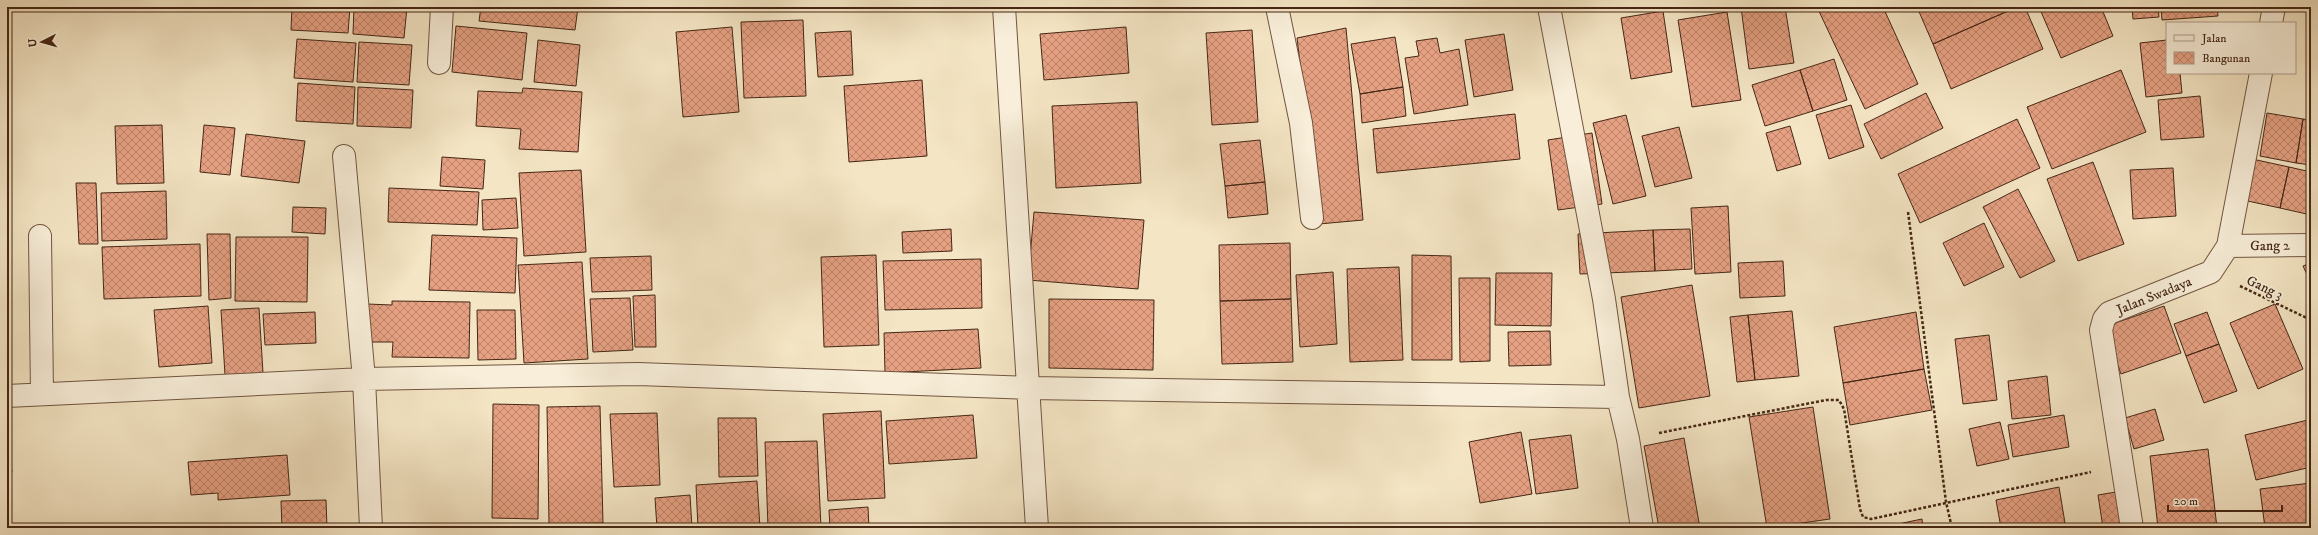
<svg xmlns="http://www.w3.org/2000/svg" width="2318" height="535" viewBox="0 0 2318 535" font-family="'IM FELL DW Pica',serif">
  <defs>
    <pattern id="building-cross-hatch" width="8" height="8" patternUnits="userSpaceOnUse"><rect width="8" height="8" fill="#e6a183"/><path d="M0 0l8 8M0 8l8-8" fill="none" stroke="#bc836a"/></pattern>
  </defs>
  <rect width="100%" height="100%" fill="#f4e5c4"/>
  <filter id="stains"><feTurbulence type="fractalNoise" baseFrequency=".005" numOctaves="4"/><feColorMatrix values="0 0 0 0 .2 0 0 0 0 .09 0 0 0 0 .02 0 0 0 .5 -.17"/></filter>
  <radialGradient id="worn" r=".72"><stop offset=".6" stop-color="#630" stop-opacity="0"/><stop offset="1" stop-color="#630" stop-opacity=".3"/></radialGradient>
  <path fill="url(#building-cross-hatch)" stroke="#452715" d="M292,7h58l-2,26 -57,-3z
    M354,7h53l-3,31 -51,-4z
    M481,7h97l-3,23 -96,-9z
    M1741,7h44l9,56 -45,6z
    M1817,7h66l35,77 -53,25z
    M1917,7h100l-84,37z
    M2017,7h8l18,42 -92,40 -18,-45z
    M2039,7h62l12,29 -52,22z
    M2132,7h26l1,10 -26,2z
    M2161,7h56l1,9 -56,4z
    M1663,11l9,61 -41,7 -10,-61z
    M1727,12l14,88 -49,7 -14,-87z
    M803,20l3,76 -62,2 -3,-76z
    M456,26l71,7 -5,47 -70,-8z
    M732,27l7,85 -56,5 -7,-85z
    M1126,27l3,46 -85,7 -4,-46z
    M1346,28l17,192 -44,4 -22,-186z
    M1252,30l6,92 -46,3 -6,-92z
    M851,31l2,44 -35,2 -3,-44z
    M1504,34l9,56 -39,7 -9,-57z
    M1395,37l8,50 -43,7 -9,-50z
    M1437,38l3,15 19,-4 9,56 -54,9 -9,-56 14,-2 -3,-15z
    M297,39l59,4 -3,39 -59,-4z
    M538,40l42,5 -4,41 -42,-4z
    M2167,40v33h13l2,20 -36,4 -6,-54z
    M359,42l53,3 -3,40 -52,-3z
    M1834,59l13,41 -34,11 -13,-41z
    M1800,70l13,41 -48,15 -13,-41z
    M2121,70l25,62 -94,37 -25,-62z
    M922,80l5,76 -78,6 -5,-76z
    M298,83l57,4 -2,37 -57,-3z
    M358,87l55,3 -2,38 -54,-2z
    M1403,87l3,29 -44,7 -2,-29z
    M523,88l59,4 -4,60 -59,-3 2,-20 -45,-3 2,-35 44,2z
    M1926,93l17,35 -62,31 -17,-35z
    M2200,96l4,41 -43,3 -3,-40z
    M1137,102l4,81 -85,5 -4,-82z
    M1851,105l13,42 -35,12 -13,-44z
    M2267,113l36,6 -7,44 -36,-7z
    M1515,114l5,45 -143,14 -4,-44z
    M1626,115l20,81 -33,8 -20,-81z
    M2017,119l23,49 -120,55 -22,-49z
    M2303,119l8,1v45l-15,-2z
    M162,125l2,58 -47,1 -2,-58z
    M204,125l31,3 -5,47 -30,-3z
    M1790,126l11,38 -24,7 -11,-38z
    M1679,127l13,51 -37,9 -13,-51z
    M1592,133l10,71 -44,6 -10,-70z
    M246,134l59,7 -6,42 -58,-7z
    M1260,140l5,42 -40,4 -5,-42z
    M442,157l43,3 -2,29 -43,-3z
    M2252,159l37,8 -9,41 -37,-8z
    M2093,162l31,82 -46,17 -31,-82z
    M2289,167l22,5v43l-31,-7z
    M2173,168l3,48 -43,3 -3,-49z
    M581,170l5,82 -62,4 -5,-83z
    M1265,182l3,32 -40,4 -3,-32z
    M76,183h20l2,61h-19z
    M389,188l90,4 -2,33 -89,-3z
    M2018,189l37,72 -35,17 -37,-71z
    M166,191l1,48 -65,2 -1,-48z
    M516,198l2,30 -35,2 -1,-30z
    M1728,206l3,66 -36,2 -4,-66z
    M293,207l33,1 -1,26 -33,-2z
    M1034,212l110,8 -6,69 -110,-9z
    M1984,223l20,44 -40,19 -21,-43z
    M951,229l1,22 -49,2 -1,-21z
    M1690,229l2,40 -37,2 -2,-41z
    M1653,230l2,41 -75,3 -2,-40z
    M207,234h23l1,64 -22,2z
    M432,235l85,3 -2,55 -86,-3z
    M236,237h72l-1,65 -72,-1z
    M1290,243l1,56 -71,2 -1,-56z
    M200,244l1,52 -97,3 -2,-52z
    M876,255l3,90 -55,2 -3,-90z
    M1412,255l39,1 1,104h-40z
    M651,256l1,34 -60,2 -2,-34z
    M981,259l1,49 -97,2 -2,-49z
    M1783,261l2,35 -45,2 -2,-35z
    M582,262l6,97 -64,4 -6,-98z
    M2311,263v20l-8,-17z
    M1399,267l4,93 -53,2 -3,-93z
    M1333,272l4,72 -37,3 -4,-72z
    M1496,273h56l-1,53 -56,-1z
    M1459,278h31v83l-30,1z
    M1692,285l18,111 -71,12 -18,-111z
    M655,295l1,52h-21l-2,-51z
    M630,298l3,52 -40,2 -3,-53z
    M1049,299l105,1 -1,70 -104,-2z
    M1291,299l2,63 -71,2 -2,-63z
    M392,301l78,1 -1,56 -77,-1 1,-15h-26v-38l25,1z
    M2275,304l28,65 -45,20 -28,-66z
    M208,306l4,57 -53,4 -5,-57z
    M2164,306l17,47 -60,21 -17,-47z
    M259,308l4,65 -38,2 -4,-65z
    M477,310h38l1,49 -38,1z
    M1792,311l7,65 -44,4 -7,-65z
    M315,312l1,31 -51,2 -2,-31z
    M1916,312l8,57 -81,14 -9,-56z
    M2207,312l12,32 -33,12 -12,-32z
    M1748,315l7,65 -18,2 -7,-65z
    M978,329l3,39 -96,5 -1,-40z
    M1550,331l1,34 -42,1 -1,-34z
    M1989,335l8,65 -34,4 -8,-65z
    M2219,344l18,47 -33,12 -18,-47z
    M1924,369l8,41 -82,15 -7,-42z
    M2047,376l4,39 -39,4 -4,-38z
    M493,404l46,1 -1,114 -46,-1z
    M600,406l3,117 -54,1 -2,-117z
    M1813,407l17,112 -63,9 -18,-111z
    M2155,409l9,31 -30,9 -9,-31z
    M881,411l4,87 -57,3 -5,-87z
    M657,413l3,72 -46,2 -4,-73z
    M973,415l4,43 -88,6 -3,-43z
    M2064,415l5,32 -56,10 -5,-32z
    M718,418h38l2,58 -39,1z
    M2308,420l3,11v36l-55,13 -11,-45z
    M2000,422l9,37 -32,7 -8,-37z
    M1521,432l11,62 -52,9 -11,-61z
    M1571,435l7,53 -42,6 -7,-54z
    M1684,438l16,90h-41l-15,-82z
    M817,441l4,87h-53l-3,-86z
    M2208,449l9,79h-59l-8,-72z
    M287,455l3,40 -72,5v-7l-27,2 -3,-33z
    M7,469l5,1 -5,22z
    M757,481l3,47h-62l-2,-43z
    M2311,483v41l-46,4 -5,-39z
    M2059,487l6,36 -24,5h-40l-5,-28z
    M2122,491l6,37h-25l-5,-33z
    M690,495l2,33h-35l-2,-30z
    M326,500l1,28h-45l-1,-27z
    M868,507l1,21h-39l-1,-18z
    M1922,519l1,9h-44z
    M2311,524v4h-36z
    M498,526v2h-28v-1z"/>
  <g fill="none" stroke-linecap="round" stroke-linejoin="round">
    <g stroke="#715641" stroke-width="24">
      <path id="minor" d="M1004,7l33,521
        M1277,7l24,116 11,95
        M1549,7l55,292 14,98 10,42 14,89
        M2271,23l3,-16
        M439,63l3,-56
        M344,156l20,223 7,149
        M40,236l2,158
        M2228,246l83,-1
        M7,396l357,-17 274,-5 391,14 589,9
        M2132,528l-31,-198 3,-11 5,-6 102,-41 17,-26 33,-173"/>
    </g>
    <path stroke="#452715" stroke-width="2.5" stroke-dasharray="3 2" stroke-linecap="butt" d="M20,7h4
      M1908,212l38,290 6,26
      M2240,286l71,34
      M1659,433l167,-33h13l5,9 16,100 3,8 8,2 220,-47"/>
    <use href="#minor" stroke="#f8eed9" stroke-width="22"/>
  </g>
  <g text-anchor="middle" stroke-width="3.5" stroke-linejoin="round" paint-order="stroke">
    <g font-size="14" fill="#452715" stroke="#f8eed9">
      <text transform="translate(2270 245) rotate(-1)" y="5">Gang 2</text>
      <text transform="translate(2265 287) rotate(25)" y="5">Gang 3</text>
      <text transform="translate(2154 295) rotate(-22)" y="5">Jalan Swadaya</text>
    </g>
  </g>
  <rect width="2318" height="535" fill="none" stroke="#f4e5c4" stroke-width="24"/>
  <rect x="8" y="8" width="2302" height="519" fill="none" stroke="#452715" stroke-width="2"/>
  <rect x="12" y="12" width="2294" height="511" fill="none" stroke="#452715"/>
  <rect x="2166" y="22" width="130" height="52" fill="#f8eed9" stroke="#b09e8b"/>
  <rect x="2174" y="35" width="20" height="6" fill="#f8eed9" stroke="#b09e8b"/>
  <text x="2202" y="42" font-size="12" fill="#452715">Jalan</text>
  <rect x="2174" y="52" width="20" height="12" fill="url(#building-cross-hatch)" stroke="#b09e8b"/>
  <text x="2202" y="62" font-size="12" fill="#452715">Bangunan</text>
  <g transform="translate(42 42) rotate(264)" stroke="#f8eed9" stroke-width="3" paint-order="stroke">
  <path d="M0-3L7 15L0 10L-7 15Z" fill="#452715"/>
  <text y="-6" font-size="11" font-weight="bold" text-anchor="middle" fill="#452715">U</text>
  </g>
  <path d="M2168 505v6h114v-6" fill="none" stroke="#452715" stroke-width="2"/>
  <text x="2174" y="505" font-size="12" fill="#452715" stroke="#f8eed9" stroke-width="3" paint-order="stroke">20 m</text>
  <rect width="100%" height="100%" filter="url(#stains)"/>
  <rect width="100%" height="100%" fill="url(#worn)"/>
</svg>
